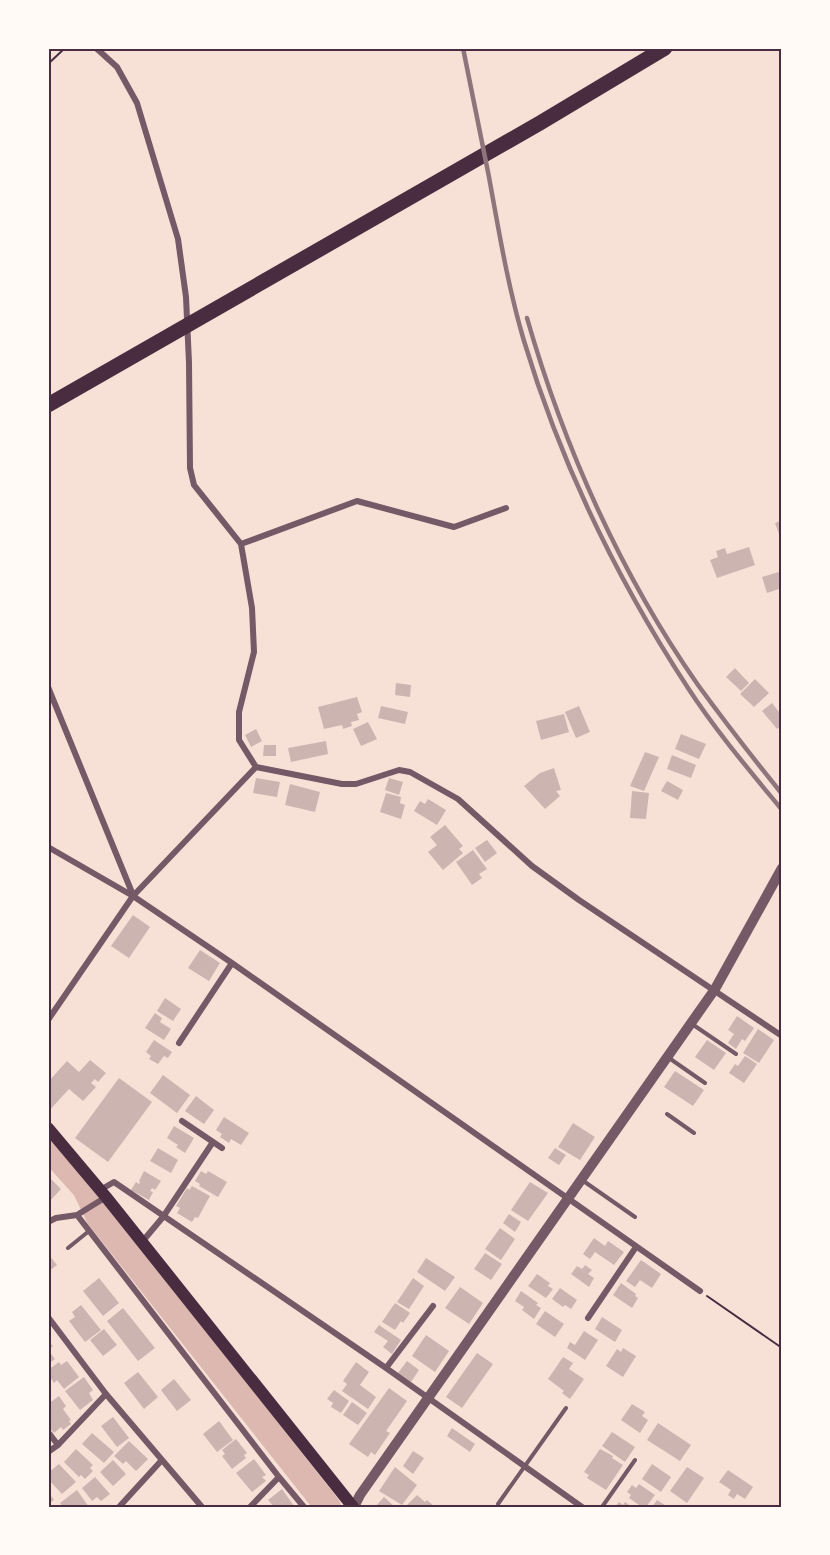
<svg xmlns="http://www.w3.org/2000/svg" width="830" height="1555" viewBox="0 0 830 1555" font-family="'Archivo Narrow',sans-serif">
  <rect width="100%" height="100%" fill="#f7e1d7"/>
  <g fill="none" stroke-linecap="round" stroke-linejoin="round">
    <path stroke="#dcb8b0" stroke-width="26" d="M48,1147l37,41 14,29 229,290"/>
  </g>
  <path fill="#ccb4b1" d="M782,520v13l-3,1 -4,-11z
    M749,547l6,18 -38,13 -7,-18 8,-3 -2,-6 9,-3 2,6z
    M782,571v17l-15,5 -5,-16z
    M735,668l14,15 -8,8 -15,-14z
    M755,679l14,14 -15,14 -14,-13z
    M396,683l15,2 -1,12 -15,-2z
    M357,697l5,15 -5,2 2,6 -8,2 1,4 -9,3 -1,-4 -18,4 -6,-22z
    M772,703l10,13v9l-5,4 -15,-18z
    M381,706l27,6 -3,12 -27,-6z
    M579,706l11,26 -14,6 -11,-26z
    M564,714l5,18 -28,8 -5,-19z
    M368,722l9,17 -16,7 -8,-17z
    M256,729l6,12 -11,6 -6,-12z
    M681,734l25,10 -7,15 -24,-10z
    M326,741l2,13 -37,8 -3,-14z
    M264,745h12v11h-13z
    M645,752l14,5 -15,34 -14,-5z
    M672,755l24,10 -5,13 -24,-9z
    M554,768l7,22 -5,1 4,5 -15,13 -21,-23 16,-13z
    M256,778l24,4 -3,15 -24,-4z
    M389,778l14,4 -4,13 -14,-5z
    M667,781l16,9 -5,10 -17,-9z
    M290,784l30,8 -5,20 -30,-7z
    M632,791l17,2 -3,26 -16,-1z
    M386,793l15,4 -1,6 5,2 -4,14 -21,-7z
    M428,799l18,11 -9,15 -23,-14 6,-10 5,3z
    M445,825l18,21 -4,3 4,4 -20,17 -15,-18 9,-7 -7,-8z
    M487,840l10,13 -12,9 -10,-14z
    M473,850l14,19 -8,5 3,4 -10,7 -16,-23z
    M133,915l17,12 -21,31 -18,-12z
    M200,950l20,13 -11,18 -21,-13z
    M165,998l16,11 -8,12 -16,-10z
    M155,1013l7,5 -2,4 11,7 -7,11 -19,-12z
    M737,1016l17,12 -9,13 -3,-2 -6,10 -8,-6 6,-9 -6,-4z
    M758,1029l16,11 -15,23 -16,-10z
    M154,1040l18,12 -4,6 -4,-2 -6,8 -9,-5 2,-3 -5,-4z
    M707,1040l19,13 -12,17 -19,-13z
    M745,1056l12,8 -13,19 -15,-10 6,-9 3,2z
    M90,1060l16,13 -8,9 -3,-3 -4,4 5,4 -13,14 -14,-12 -21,23v-30l19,-21 12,11z
    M675,1071l29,19 -11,16 -29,-19z
    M163,1075l27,20 -13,18 -27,-20z
    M119,1078l33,24 -44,60 -33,-24z
    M196,1096l18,14 -10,14 -19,-13z
    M224,1117l25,16 -8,12 -10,-6 -2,4 -9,-6 2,-3 -6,-4z
    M573,1123l22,14 -15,23 -22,-13z
    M174,1126l20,12 -9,15 -9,-6 2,-2 -11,-7z
    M158,1148l20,12 -7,13 -21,-12z
    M555,1148l11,7 -7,10 -11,-7z
    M144,1171l17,10 -6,9 -3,-2 -2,3 3,1 -4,8 -18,-10 5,-8 3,2 1,-2 -1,-1z
    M201,1171l5,3 2,-3 19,11 -9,15 -19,-11 1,-2 -5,-3z
    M48,1176l13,13 -12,13 -1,-2z
    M530,1182l18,11 -20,28 -17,-11z
    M192,1186l18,10 -12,22 -3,-1 -3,5 -15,-9 3,-5 -4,-2 11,-18 2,2z
    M509,1214l12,8 -6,10 -12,-9z
    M500,1228l15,11 -14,21 -16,-11z
    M594,1238l11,8 3,-5 16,11 -10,13 -19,-13 -5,7 -7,-5z
    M485,1253l17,11 -11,16 -17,-11z
    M48,1254l9,11 -9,7z
    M426,1258l29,19 -10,14 -28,-19z
    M641,1260l20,14 -9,14 -12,-8 -5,7 -9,-6z
    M585,1265l7,5 -4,4 6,4 -5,9 -18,-13 6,-8 5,3z
    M537,1274l13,9 -2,3 5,3 -7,9 -18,-12z
    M99,1278l20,25 -16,13 -20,-25z
    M413,1278l11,8 -15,23 -12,-7z
    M621,1283l15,11 -1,2 3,2 -6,10 -19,-13z
    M460,1287l23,16 -14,21 -24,-16z
    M560,1288l17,12 -6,9 -6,-4 -2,2 -11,-8z
    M521,1291l17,12 -2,2 5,3 -7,11 -12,-9 2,-3 -9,-6z
    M395,1303l15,10 -7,10 -2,-2 -6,9 -13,-8z
    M81,1305l20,25 -16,12 -16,-21 6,-4 -3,-5z
    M123,1308l32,40 -17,13 -31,-40z
    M545,1311l19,13 -9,13 -19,-13z
    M602,1317l20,13 -7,12 -20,-13z
    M379,1325l22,15 -9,14 -9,-7 5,-6 -14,-9z
    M104,1329l13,16 -14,11 -13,-16z
    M584,1331l14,9 -13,20 -18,-12 3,-6 5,3z
    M426,1335l23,16 -14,21 -23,-16z
    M48,1341l5,5 -5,4 7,9 -7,5z
    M623,1348l13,8 -13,21 -17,-11 11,-17 4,3z
    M477,1353l16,11 -31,44 -16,-11z
    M563,1357l10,6 -4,6 15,10 -14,20 -8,-6 2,-2 -16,-12z
    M67,1361l12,16 -15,12 -7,-9 -3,3 -6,-9v-4l11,-8 2,3z
    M407,1361l12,9 -8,12 -13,-9z
    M356,1362l13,10 -9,13 16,12 -8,12 -26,-18 5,-7 -4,-3z
    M138,1372l20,25 -14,12 -20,-26z
    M84,1377l9,13 -4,3 4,7 -13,10 -15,-19z
    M174,1379l17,21 -14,11 -16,-21z
    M389,1388l18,13 -21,30 4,2 -15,22 -4,-3 -3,5 -19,-13z
    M334,1390l15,11 -8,12 -10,-6 2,-4 -6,-4z
    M59,1396l7,10 -3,3 8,11 -2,1 2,3 -8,6 -2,-3 -7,6 -6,-7v-22z
    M352,1402l15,11 -9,12 -15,-10z
    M632,1404l13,8 -3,4 6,4 -8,13 -19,-13z
    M113,1417l16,21 -12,9 -16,-21z
    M219,1421l14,19 -16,12 -14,-18z
    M658,1423l33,22 -11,16 -33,-21z
    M452,1428l23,16 -5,8 -23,-16z
    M612,1432l23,15 -10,15 -23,-16z
    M92,1433l22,19 -10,11 -22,-19z
    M236,1439l11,14 -3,2 2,3 -14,11 -10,-13 3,-2 -3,-4z
    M129,1441l19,18 -12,12 -10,-10 -3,3 -9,-8z
    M76,1449l17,16 -3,3 3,3 -8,8 -4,-4 -2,2 -15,-15z
    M600,1449l13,7 -1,2 11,7 -17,25 -19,-12 2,-3 -5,-3z
    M413,1451l11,7 -11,16 -10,-8z
    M254,1459l12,16 -4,2 4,4 -14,11 -16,-19z
    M113,1460l13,14 -13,12 -13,-14z
    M59,1464l17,18 -14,12 -14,-15v-6z
    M652,1464l19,13 -10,15 -19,-13z
    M395,1467l22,18 -15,20 -23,-14z
    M687,1467l17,11 -17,25 -17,-12z
    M728,1470l25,17 -8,12 -8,-5 -3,5 -6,-4 3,-5 -12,-8z
    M95,1477l15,17 -9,7 -4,-4 -5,4 -10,-13z
    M639,1484l16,11 -9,12h-4l-13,-9 2,-3 -4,-3 5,-7 4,3z
    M282,1489l12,17 -2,1h-18l-6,-7z
    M77,1490l12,17h-26l-3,-4z
    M48,1492l6,8 -6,4z
    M417,1495l8,7 2,-2 8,7h-30z
    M384,1497l11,10h-20z
    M657,1500l11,7h-16z
    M619,1502l4,3 2,-3 7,5h-17z"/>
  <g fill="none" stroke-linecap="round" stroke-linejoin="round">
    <path stroke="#4a2c40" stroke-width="2" d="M48,64l17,-16
      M707,1296l75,52"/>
    <path stroke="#755966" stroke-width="4" d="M692,1024l44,30
      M669,1058l36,25
      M667,1114l27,19
      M582,1180l53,37
      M68,1248l21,-17
      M498,1504l68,-96
      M602,1507l33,-47"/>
    <path stroke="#755966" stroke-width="6" d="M96,48l21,19 20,36 41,136 8,58 3,66 1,105 4,17 47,59 11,64 2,44 -15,60v28l17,27 86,17h14l43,-14 11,2 48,27 74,67 47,34 203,136
      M241,544l116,-43 97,26 52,-19
      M48,687l85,208
      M48,847l85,49 99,67 468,328
      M48,1020l85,-124 123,-129
      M179,1043l53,-80
      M182,1121l40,27
      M100,1190l14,-8 272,186 196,139
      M77,1215l202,262 25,30
      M48,1222l8,-4 21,-3 29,-18
      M142,1242l21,-25 50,-75
      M48,1317l58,77 96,113
      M588,1318l48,-71
      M386,1368l47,-62
      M48,1432l10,13
      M48,1452l10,-7 48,-51
      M119,1507l42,-46
      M250,1507l29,-30"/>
    <path stroke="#755966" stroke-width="10" d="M354,1507l6,-12 355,-506 67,-121"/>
    <path stroke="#4a2c40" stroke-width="12" d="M48,1128l58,69 247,310"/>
    <path stroke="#4a2c40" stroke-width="15" d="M48,405l492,-282 125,-75"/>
    <path stroke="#8f747c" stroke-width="4.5" d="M463,48c9,43 17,86 26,129 10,55 19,110 35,164 37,123 94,240 164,347 28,43 62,83 94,122
      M527,318c37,129 94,257 171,367 27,37 55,73 84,109"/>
  </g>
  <rect width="830" height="1555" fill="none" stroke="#fffaf5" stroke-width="99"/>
  <rect x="50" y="50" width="730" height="1456" fill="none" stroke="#4a2c40" stroke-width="2"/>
</svg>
